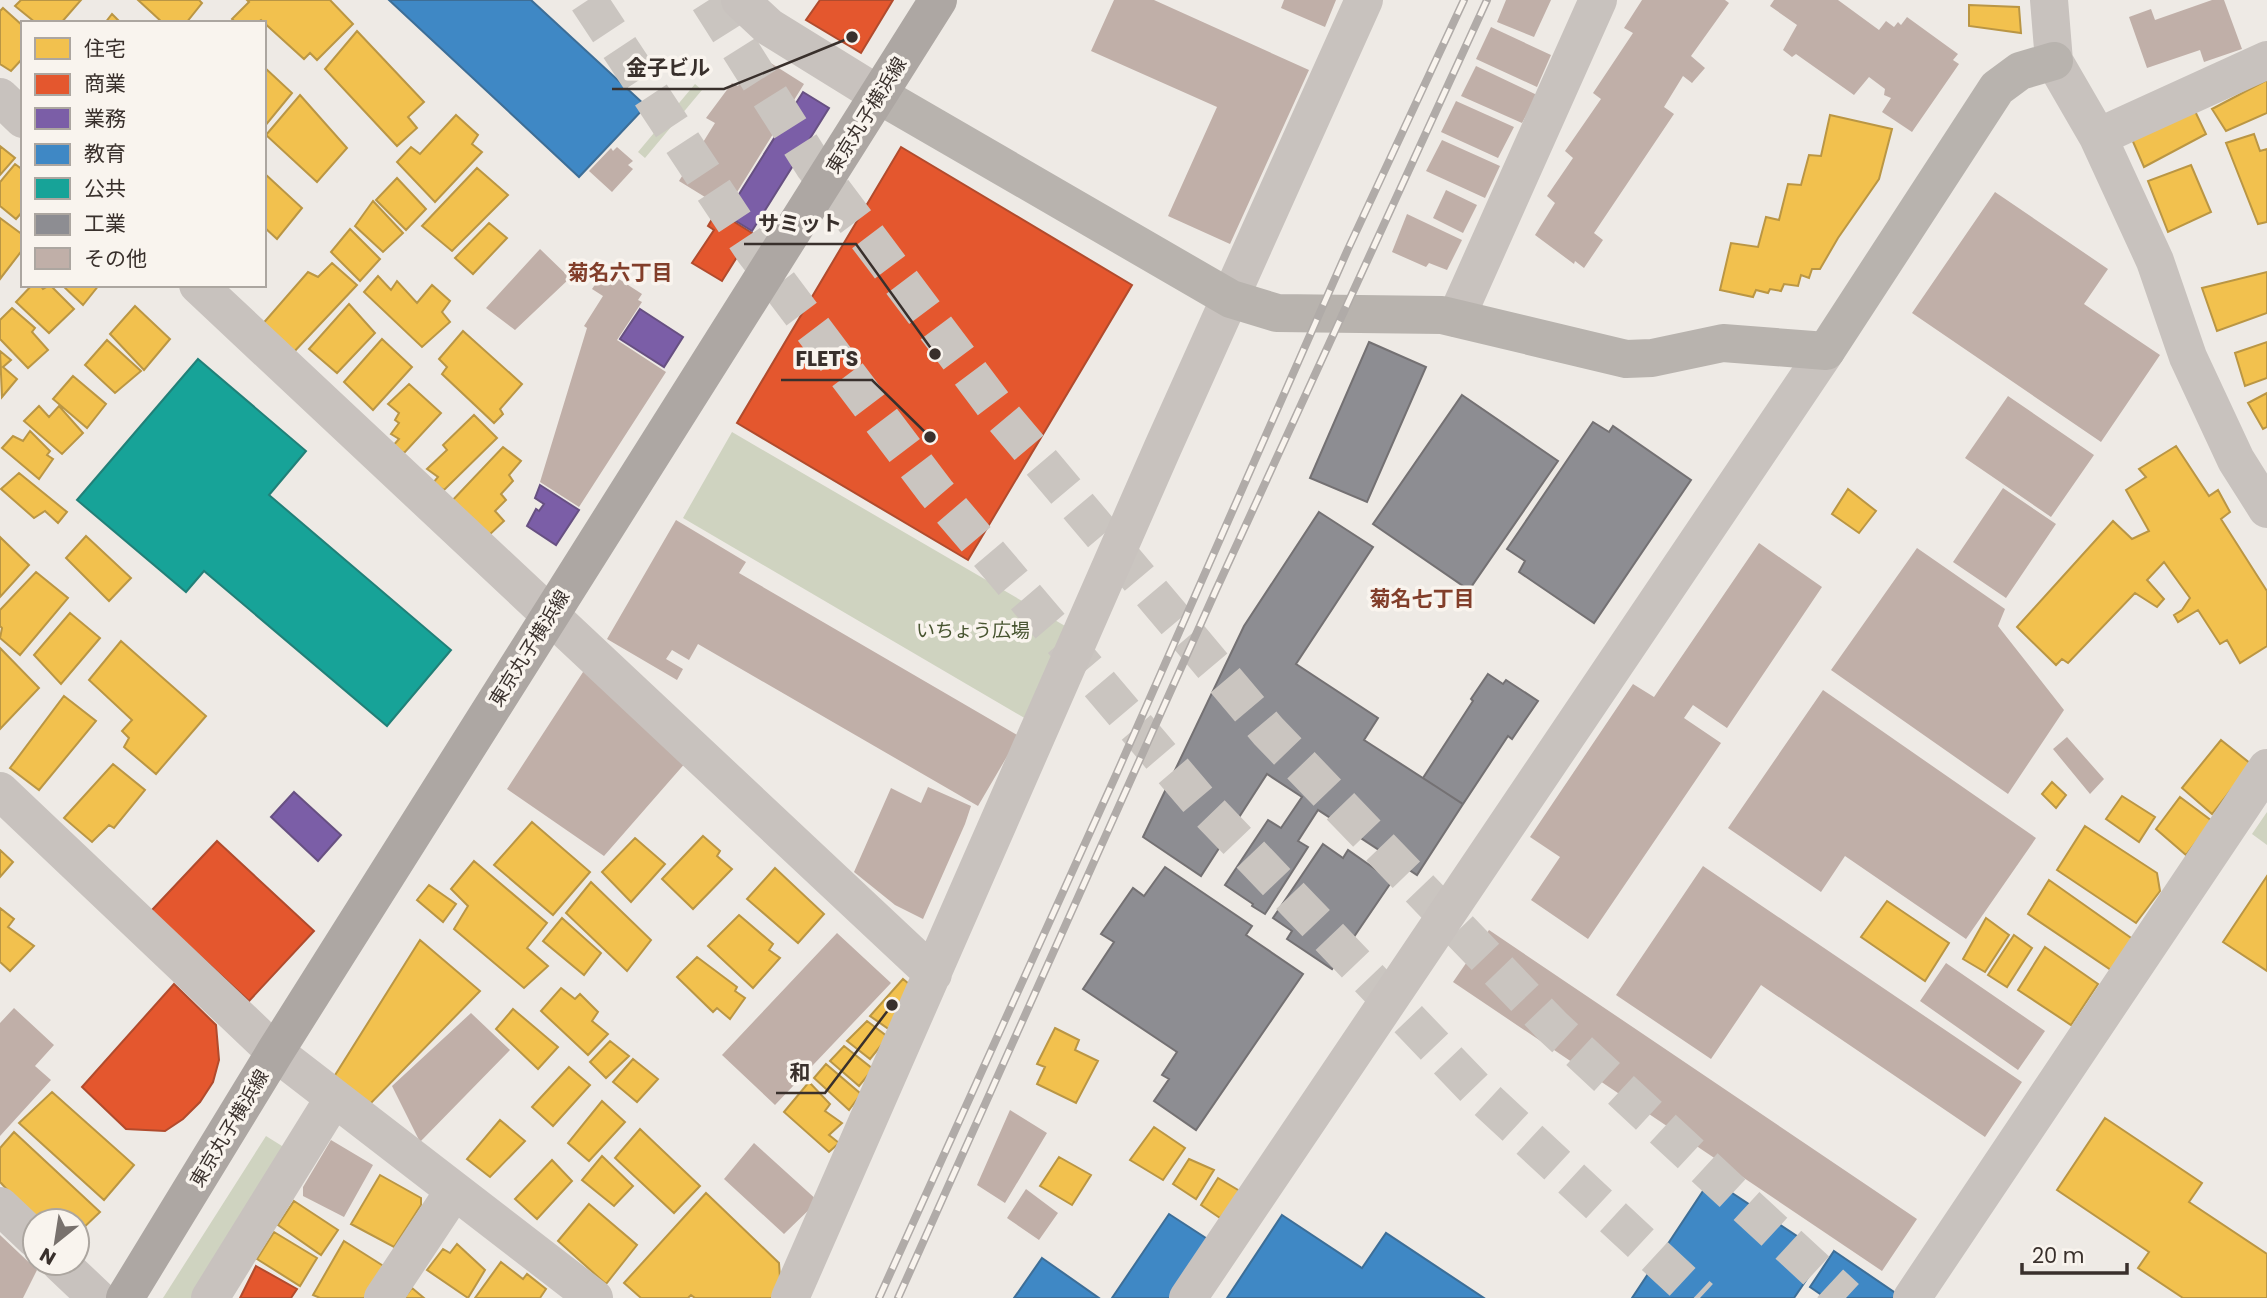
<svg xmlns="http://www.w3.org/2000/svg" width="2267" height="1298" viewBox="0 0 2267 1298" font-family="Poppins,'Noto Sans JP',sans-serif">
  <rect width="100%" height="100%" fill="#eeeae5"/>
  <path fill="#cfd3c0" d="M695,84l7,6 -57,68 -7,-6z
    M732,432l340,198 -39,93 -350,-205z
    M2267,812v33l-15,-11z
    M266,1136l24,15 -92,147h-35z"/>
  <path fill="#f2c14e" stroke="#ba9644" stroke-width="2" d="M21,0h60l-20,23h-25l-21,-17z
    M138,0h61l3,3 -16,20h-23z
    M247,0h83l23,24 -36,36 -7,-7 -6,6 -43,-39 -4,3h-21l-4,-4 17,-17z
    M1969,5l50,2 2,26 -52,-7z
    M3,8l20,18v32l-12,13 -11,-7v-53z
    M112,14l9,9h-16z
    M357,31l67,71 -16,15 9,11 -20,18 -72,-77z
    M264,67l28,26 -27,33 -1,-2z
    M2267,80v33l-41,18 -14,-22z
    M300,95l47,53 -30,34 -51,-47z
    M2193,107l13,27 -62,33 -13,-30z
    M456,115l22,20 -6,9 10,8 -47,50 -38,-40 14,-15 9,7z
    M1830,115l62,14 -13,50 -41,59 -18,31h-8l-3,9 -8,-3 -3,11 -14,-2 -3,7 -11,-2 -2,4 -12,-3 -3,7 -33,-7 11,-47 27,4 8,-30 13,3 9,-36 13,1 8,-30 12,1z
    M2254,134l6,17 7,-2v73l-9,2 -32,-81z
    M0,146l15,12 -15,17z
    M15,164l8,6v41l-7,8 -16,-13v-24z
    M2191,165l20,47 -43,20 -20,-51z
    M477,168l31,27 -56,56 -30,-25z
    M264,173l38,35 -25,31 -13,-12z
    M397,178l29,31 -20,21 -30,-30z
    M373,201l30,32 -20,19 -28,-26z
    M0,218l23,17v14l-23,30z
    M489,223l18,15 -34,36 -18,-16z
    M350,229l30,30 -20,22 -29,-29z
    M332,263l25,22 -66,70 -31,-28 48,-55 10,5z
    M2267,272v41l-50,18 -15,-43z
    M378,276l13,14 6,-9 20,22 15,-18 18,16 -8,11 8,10 -28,25 -58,-55z
    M32,285h8l3,4 7,-4 24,24 -25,24 -33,-31z
    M62,285h37l-16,20z
    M349,304l26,29 -38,40 -28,-24z
    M135,306l35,33 -26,31 -34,-36z
    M12,308l23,20 -3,4 16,18 -20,18 -28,-29v-19z
    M463,331l59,53 -22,25 3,5 -9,9 -52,-49 5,-7 -8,-8z
    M382,339l30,28 -39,43 -29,-28z
    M107,340l34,31 -26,22 -30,-28z
    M2267,342v36l-22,8 -10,-33z
    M0,351l11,9 -8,7 14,12 -15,18z
    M73,376l33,28 -19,24 -34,-29z
    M409,384l32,29 -37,40 -12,-6 7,-8 -8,-5 8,-11 -4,-3 4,-7 -11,-9z
    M2267,393v34l-4,2 -15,-26z
    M39,406l10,11 10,-11 24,27 -21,21 -38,-33z
    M474,415l23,23 -53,52 -11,-7 5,-6 -11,-8 20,-19 -4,-5z
    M30,431l20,20 -3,4 6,4 -14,20 -37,-31 11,-12 10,5z
    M2176,446l33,50 9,-6 12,22 -9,7 46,72v55l-27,17 -13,-23 -7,4 -22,-34 -20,12 -4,-7 8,-5 8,-12 -26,-36 -17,18 17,19 -7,8 -22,-14 -67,70 -6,-4 -6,6 -39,-38 96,-106 19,18 17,-8 -23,-41 20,-13 -7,-8z
    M503,447l18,14 -12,14 4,6 -12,13 5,6 -11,11 9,10 -18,17 -37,-34z
    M19,473l48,39 -9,11 -13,-12 -11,7 -33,-29z
    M1848,489l28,22 -17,22 -27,-19z
    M86,536l45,42 -22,23 -43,-43z
    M0,537l29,28 -29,32z
    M36,572l32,26 -48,57 -20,-17 2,-10 -2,-2v-16z
    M70,613l30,25 -39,46 -27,-29z
    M121,641l85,75 -50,58 -32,-27 5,-9 -7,-7 10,-11 -43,-40z
    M0,648l39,40 -39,41z
    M64,696l32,25 -57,69 -29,-22z
    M2221,740l30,24 -39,50 -30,-26z
    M113,764l32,26 -31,38 -5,-3 -17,17 -28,-24z
    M2052,782l14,13 -10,13 -14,-14z
    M2122,796l33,21 -16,25 -33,-23z
    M2180,797l32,24 -26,34 -30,-26z
    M532,822l58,50 -37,43 -59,-50z
    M2085,826l72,47 3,18 -24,32 -79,-53z
    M703,836l17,15 -3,5 15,13 -39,40 -31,-30z
    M635,838l30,26 -34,38 -29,-30z
    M0,850l13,12 -13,15z
    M474,861l73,62 -20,25 21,18 -24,22 -70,-59 14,-23 -17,-17z
    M775,868l49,46 -26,29 -51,-44z
    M2267,876v95l-44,-29z
    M2049,880l85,60 -20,32 -86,-58z
    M591,882l60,58 -24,31 -61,-58z
    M429,885l27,19 -13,18 -26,-22z
    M1887,901l62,42 -24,38 -64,-44z
    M0,908l14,11 -6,8 26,19 -24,25 -10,-9z
    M739,915l34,29 -4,6 11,8 -27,30 -45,-42z
    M562,918l39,35 -17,22 -41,-34z
    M1986,918l23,17 -24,37 -22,-13z
    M2014,935l18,13 -25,39 -19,-12z
    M420,940l60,51 -111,114 -37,-25z
    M2045,947l53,37 -27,41 -53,-35z
    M697,957l40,30 -2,4 10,7 -15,21 -13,-11 -4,4 -36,-35z
    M903,979l12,10 -25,41 -20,-14z
    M561,988l14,11 5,-5 18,18 -6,9 16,13 -20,21 -47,-44z
    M513,1009l45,38 -20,22 -42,-40z
    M867,1021l21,16 -18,22 -23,-18z
    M1055,1028l24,12 -4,10 23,11 -22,42 -39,-19 8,-17 -8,-3z
    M610,1041l19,15 -23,22 -16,-16z
    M844,1046l29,23 -14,17 -29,-25z
    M633,1059l25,20 -21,23 -24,-20z
    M826,1064l35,30 -12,16 -35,-32z
    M569,1067l21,18 -37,41 -21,-19z
    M809,1082l21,22 -5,7 17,12 -13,12 10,8 -10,9 -45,-40z
    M52,1092l82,73 -30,35 -85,-77z
    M602,1101l23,21 -36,39 -21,-18z
    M2105,1118l97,65 -13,19 78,52v44h-84l-45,-30 11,-16 -92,-62z
    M500,1120l25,21 -35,36 -23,-18z
    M1154,1127l31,21 -22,32 -33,-20z
    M640,1129l60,57 -26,27 -59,-55z
    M14,1132l86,80 -23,22v-13h-41l-36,-39v-34z
    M602,1156l31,30 -19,20 -32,-26z
    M1059,1157l32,18 -19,30 -32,-19z
    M1189,1159l25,11 -18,29 -23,-15z
    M552,1160l20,21 -35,38 -22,-20z
    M380,1175l41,23v7l-27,42 -43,-23z
    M1218,1178l25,15 -23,25 -19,-13z
    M706,1193l73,70 1,15 -5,20h-80l-4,-3 -3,3h-47l-17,-15z
    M294,1201l44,29 -17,25 -43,-30z
    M589,1204l48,41 -31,39 -48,-43z
    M274,1232l43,26 -17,28 -43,-27z
    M344,1241l41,26 -20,31h-45l-7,-3z
    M457,1244l28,26 -17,28 -41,-28 16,-21 7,4z
    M501,1262l22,17 4,-5 19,15 -6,9h-65z
    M412,1288l12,10h-20z"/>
  <path fill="#e4572e" stroke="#b14b2d" stroke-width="2" d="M820,0h73l-32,53 -55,-33z
    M901,147l231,138 -164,275 -231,-137z
    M717,211l35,22 -30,48 -30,-18 22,-33 -6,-4z
    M217,841l97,90 -65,70 -98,-90z
    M174,984l42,41 3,35 -6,22 -13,20 -17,17 -18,12 -39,-2 -44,-42z
    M256,1266l41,23 -6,9h-51z"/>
  <path fill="#7b5ea7" stroke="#675082" stroke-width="2" d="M803,92l26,16 -77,123 -26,-16z
    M640,309l43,28 -19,30 -44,-28z
    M540,485l39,25 -23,35 -29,-19 9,-17 3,2 5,-7 -9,-6z
    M294,792l47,43 -23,26 -47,-44z"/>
  <path fill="#3f88c5" stroke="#3d6e97" stroke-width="2" d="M389,0h142l115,106 -67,71z
    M1711,1179l113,75 -30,44h-162z
    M1169,1214l43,28 -37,56h-63z
    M1282,1215l80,53 24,-35 98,65h-257z
    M1834,1251l63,43 -3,4h-68l-16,-11z
    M1042,1258l57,40h-85z"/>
  <path fill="#17a398" stroke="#218078" stroke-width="2" d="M198,359l108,92 -37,44 182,155 -64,76 -183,-155 -18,21 -109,-92z"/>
  <path fill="#8d8d92" stroke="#747173" stroke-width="2" d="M1369,342l57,25 -59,135 -57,-24z
    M1462,395l96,66 -89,129 -96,-66z
    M1593,422l16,10 4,-6 78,54 -97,143 -75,-51 6,-11 -18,-12z
    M1319,512l54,35 -77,117 82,54 -14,22 99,64 -46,71 -99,-65 -20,31 10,6 -43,67 -13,-8 1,-2 -28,-19 43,-65 13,8 21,-31 -35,-23 -66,102 -58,-39 101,-211z
    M1488,674l15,10 3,-4 32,21 -26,38 -4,-3 -45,68 -40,-26 50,-77 -2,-2z
    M1323,844l20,14 5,-8 44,31 -60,88 -45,-30 5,-8 -19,-13z
    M1165,867l87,59 -6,9 57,39 -107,156 -42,-29 15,-22 -7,-4 15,-23 -94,-63 31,-47 -13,-8 32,-46 11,8z"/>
  <path fill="#c0afa8" d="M1114,0h40l155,70 -79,174 -62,-28 49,-109 -126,-56z
    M1284,0h52l-11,27 -44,-19z
    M1506,0h45l-17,37 -37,-15z
    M1642,0h83l4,3 -38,53 14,12 -13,15 -9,-7 -19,31 10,7 -80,119 9,7 -19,28 -9,-7 -1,3 -39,-29 20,-32 -8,-7 26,-38 -8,-7 36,-52 -8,-6 40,-60 -9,-5z
    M1774,0h64l41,30 7,-9 8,6 4,-5 3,3 6,-8 51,37 -5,6 6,4 -47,68 -30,-20 9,-14 -7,-3 1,-6 -16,-12 -15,18 -58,-41 -4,3 -9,-7 14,-25 -27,-19z
    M2212,0h12l18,49 -38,13 -4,-12 -53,18 -18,-51 22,-8 4,11z
    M1491,27l60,28 -14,32 -61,-28z
    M758,55l46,29 -78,126 -47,-29 36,-58 -9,-5 26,-35 6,3z
    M1476,66l61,29 -15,28 -61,-27z
    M1456,101l58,26 -16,31 -57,-26z
    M1442,140l58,26 -15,32 -59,-27z
    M617,147l16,14 -5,4 5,4 -21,23 -23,-21 22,-23 2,3z
    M1446,190l31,15 -14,28 -30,-15z
    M1995,192l113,77 -24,35 76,51 -59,87 -189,-129z
    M1407,214l55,26 -15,30 -18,-7 -3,4 -34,-15z
    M540,249l30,29 -55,52 -29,-22z
    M605,270l37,24 -4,6 4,2 -25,38 49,32 -87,135 -39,-25 47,-154 -3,-2 19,-30 -11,-7z
    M2008,396l86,59 -43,62 -86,-59z
    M2003,488l53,36 -50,74 -53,-36z
    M676,520l70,42 -7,11 280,163 -41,70 -280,-162 -9,16 -17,-10 -6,9 17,10 -6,11 -70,-41z
    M1759,543l63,44 -95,141 -34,-23 -9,13 37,25 -133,196 -57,-39 29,-43 -30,-20 103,-153 21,13z
    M1917,548l88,61 -7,17 66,84 -56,84 -177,-124z
    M585,669l102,92 -83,95 -97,-67z
    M1823,690l213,148 -70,101 -121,-83 -24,36 -93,-64z
    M2067,737l37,42 -14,15 -37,-45z
    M928,787l43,19 -6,18 -42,95 -28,-14 -41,-33 37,-84 30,15z
    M1703,866l319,216 -37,55 -224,-152 -50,74 -95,-64z
    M1489,930l428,289 -35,52 -429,-289z
    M837,933l54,50 -116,122 -53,-50z
    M1946,963l99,68 -27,39 -98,-69z
    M14,1008l40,37 -19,21 16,14 -51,56v-113z
    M471,1013l39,37 -90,92 -28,-56z
    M1010,1110l37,23 -42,70 -28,-18z
    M331,1140l42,25 -29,52 -41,-21v-9z
    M754,1143l64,58 -34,33 -60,-55z
    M1026,1189l32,24 -19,27 -32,-22z
    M0,1235l37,35 -14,28h-23z"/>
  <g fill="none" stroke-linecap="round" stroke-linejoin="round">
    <path stroke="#cac5c0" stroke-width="38" stroke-dasharray="38 19" stroke-linecap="butt" d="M588,0l166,251 182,241 262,308 281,293 221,205
      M709,0l105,166 189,251 265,314 285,296 293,271"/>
    <path stroke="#c8c2be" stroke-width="38" d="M740,0l29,27 110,68
      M2049,0l5,61 44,76 57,124 33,96 48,103 31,49
      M0,97l23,22
      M2098,137l169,-77
      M198,285l735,689
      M1456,318l142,-318
      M0,791l275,261 319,246
      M0,1206l35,33
      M60,1263l37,35
      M210,1298l124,-200
      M383,1298l71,-107
      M790,1298l373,-851 201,-447
      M1188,1298l638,-947
      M1912,1298l355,-530"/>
    <path stroke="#b8b3ae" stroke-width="38" d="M879,95l352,204 46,14 165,2 184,44 26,-1 71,-15 103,8 171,-263 23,-17 34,-10"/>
    <path stroke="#ada7a3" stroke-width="38" d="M125,1298l150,-246 663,-1052"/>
    <g stroke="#b0aba8" stroke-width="8">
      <path id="rail" d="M879,1298l237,-523 232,-526 116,-249
        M898,1298l318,-708 271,-590"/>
    </g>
    <use href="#rail" stroke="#f9f4ee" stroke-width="5" stroke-dasharray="16" stroke-linecap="butt"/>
  </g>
  <g text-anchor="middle" stroke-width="7" stroke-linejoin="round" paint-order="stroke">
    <g font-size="19" fill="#39302c" stroke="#f9f4ee">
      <text transform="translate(866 115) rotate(-58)" y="7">東京丸子横浜線</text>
      <text transform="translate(529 648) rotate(-58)" y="7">東京丸子横浜線</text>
      <text transform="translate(229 1128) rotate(-59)" y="7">東京丸子横浜線</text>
    </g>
    <g font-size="19" fill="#485531" stroke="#f9f4ee">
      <text x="973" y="637">いちょう広場</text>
    </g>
    <g font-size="21" font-weight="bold" fill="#823e2a" stroke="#f9f4ee">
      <text x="620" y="280">菊名六丁目</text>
      <text x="1422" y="606">菊名七丁目</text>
    </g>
  </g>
  <path fill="none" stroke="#39302c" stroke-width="2.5" d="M852 37L724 89H612M935 354L856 244H744M930 437L872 380H781M892 1005L825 1093H776"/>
  <g fill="#39302c" stroke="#f9f4ee" stroke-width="2.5">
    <circle cx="852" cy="37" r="7"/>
    <circle cx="935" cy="354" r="7"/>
    <circle cx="930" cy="437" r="7"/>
    <circle cx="892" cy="1005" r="7"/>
  </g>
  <g font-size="21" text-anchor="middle" font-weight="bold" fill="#39302c" stroke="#f9f4ee" stroke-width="7" stroke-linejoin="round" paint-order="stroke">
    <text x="668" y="75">金子ビル</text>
    <text x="800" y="231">サミット</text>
    <text x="827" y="366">FLET'S</text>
    <text x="800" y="1080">和</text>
  </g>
  <rect x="21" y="21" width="245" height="266" fill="#f9f4ee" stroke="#aca6a0" stroke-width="2"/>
  <rect x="35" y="38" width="35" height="21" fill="#f2c14e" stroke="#aca6a0" stroke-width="2"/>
  <text x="84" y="56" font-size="21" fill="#39302c">住宅</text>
  <rect x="35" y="74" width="35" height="21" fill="#e4572e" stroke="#aca6a0" stroke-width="2"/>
  <text x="84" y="91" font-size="21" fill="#39302c">商業</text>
  <rect x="35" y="108" width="35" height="21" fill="#7b5ea7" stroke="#aca6a0" stroke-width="2"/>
  <text x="84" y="126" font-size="21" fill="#39302c">業務</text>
  <rect x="35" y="144" width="35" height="21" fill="#3f88c5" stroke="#aca6a0" stroke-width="2"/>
  <text x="84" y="161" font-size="21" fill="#39302c">教育</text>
  <rect x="35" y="178" width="35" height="21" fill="#17a398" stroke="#aca6a0" stroke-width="2"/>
  <text x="84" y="196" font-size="21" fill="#39302c">公共</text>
  <rect x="35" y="214" width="35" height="21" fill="#8d8d92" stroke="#aca6a0" stroke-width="2"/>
  <text x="84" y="231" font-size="21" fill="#39302c">工業</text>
  <rect x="35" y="248" width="35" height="21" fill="#c0afa8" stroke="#aca6a0" stroke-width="2"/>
  <text x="84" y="266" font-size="21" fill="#39302c">その他</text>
  <g transform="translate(56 1242) rotate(210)"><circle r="33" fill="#f9f4ee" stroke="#aca6a0" stroke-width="2"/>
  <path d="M0-5L12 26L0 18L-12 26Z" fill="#78716d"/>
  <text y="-10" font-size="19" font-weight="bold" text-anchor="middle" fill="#39302c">N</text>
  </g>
  <path d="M2022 1263v10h105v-10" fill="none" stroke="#39302c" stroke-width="3.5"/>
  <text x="2032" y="1263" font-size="21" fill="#39302c" stroke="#f9f4ee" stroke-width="5" paint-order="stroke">20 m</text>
</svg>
